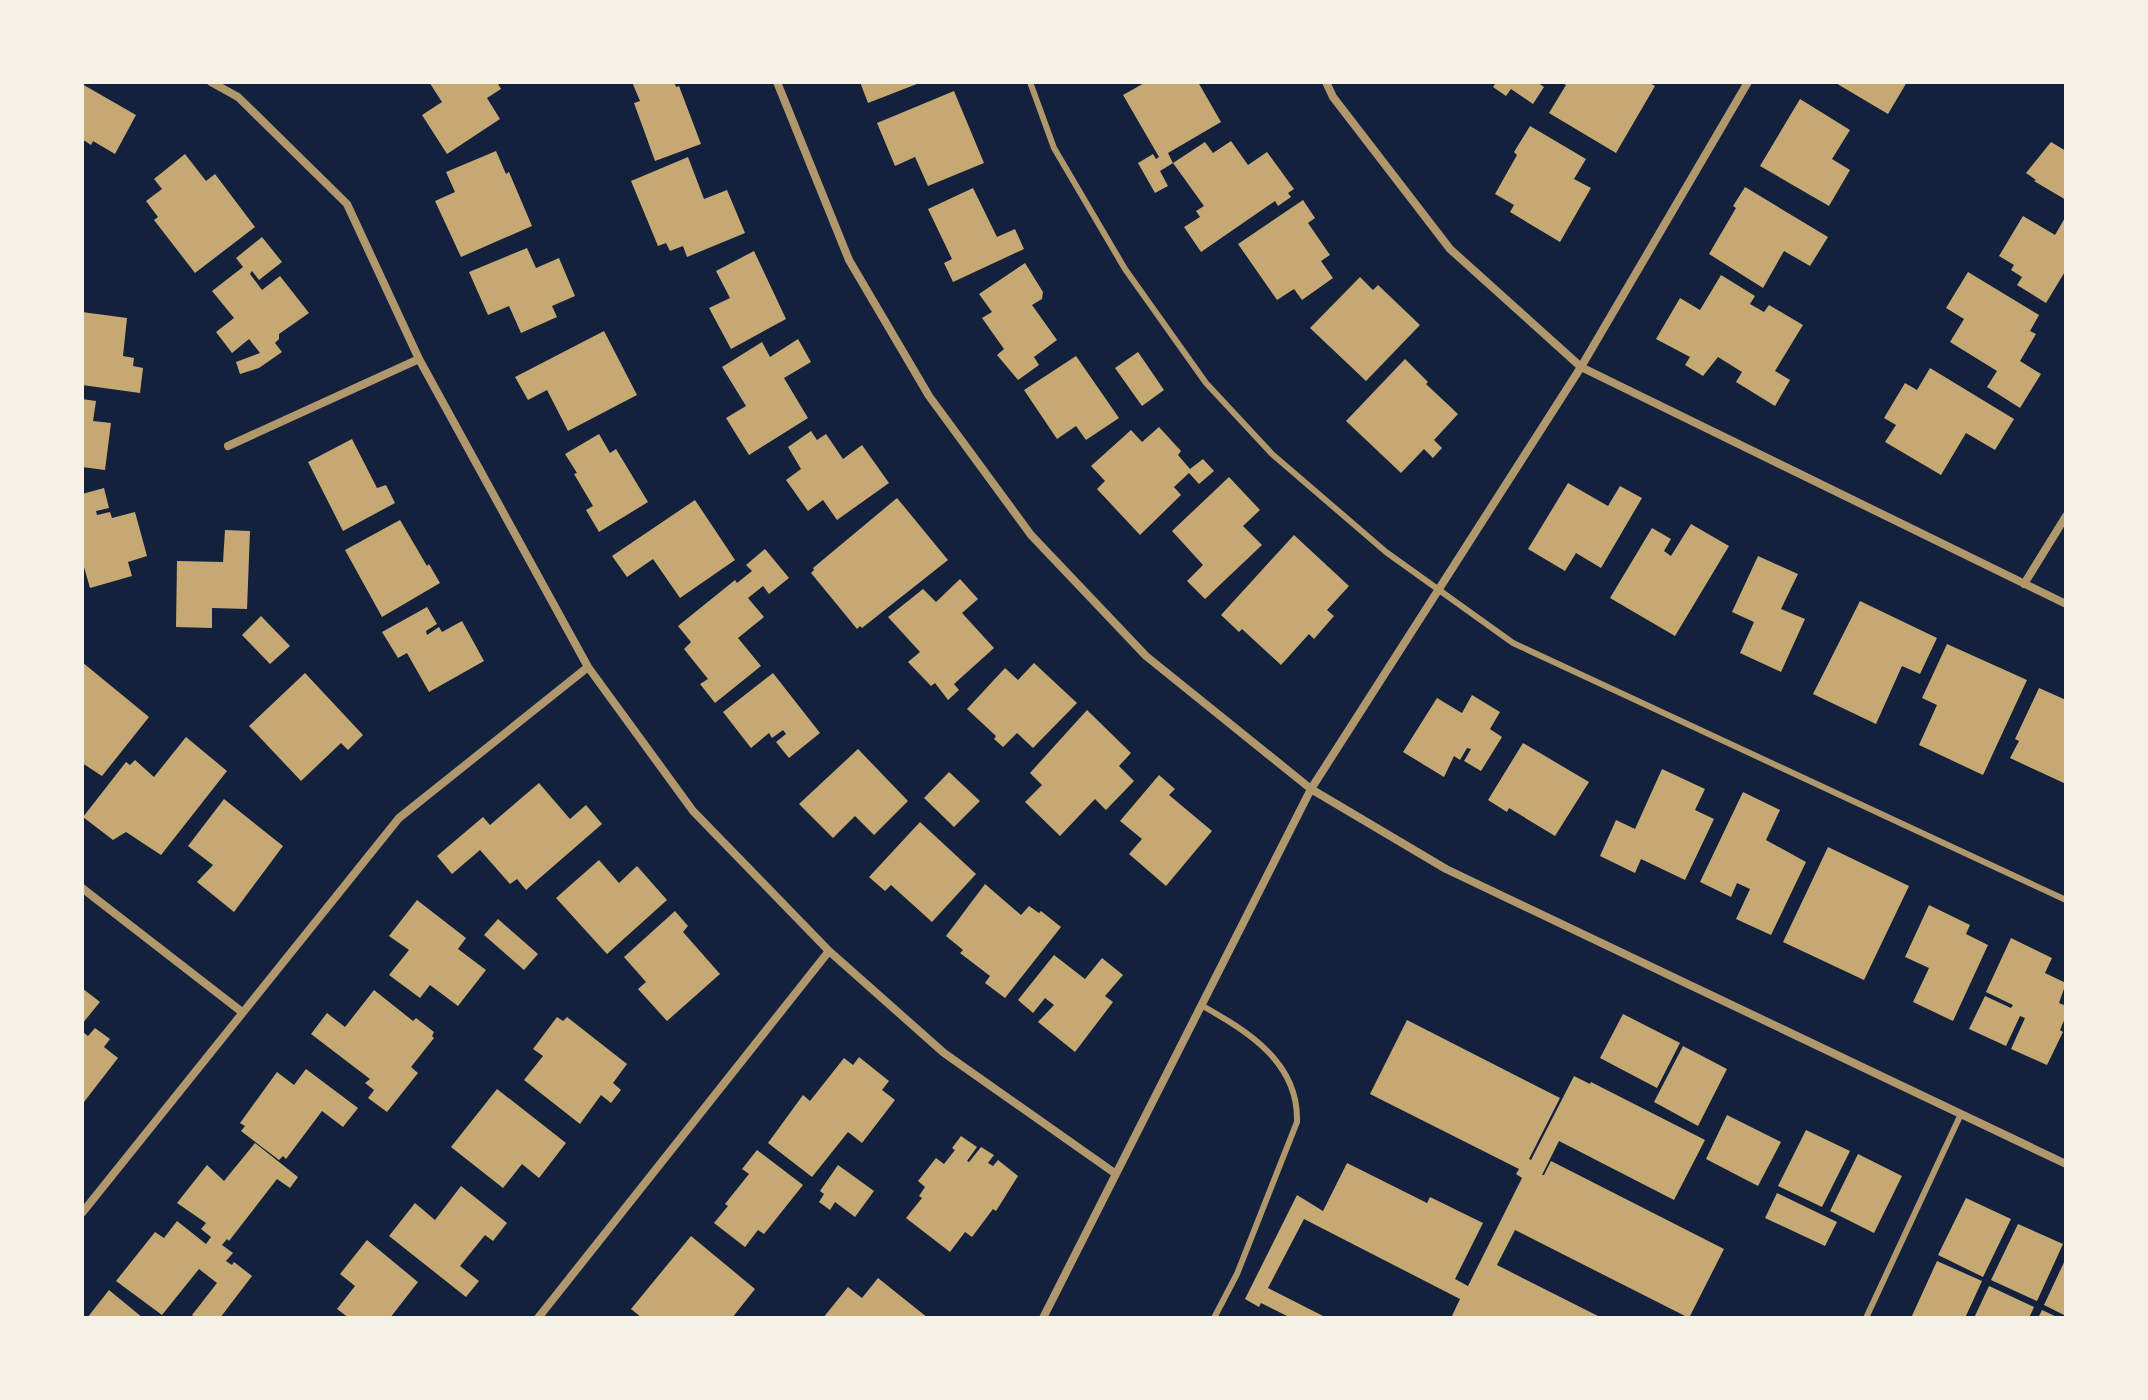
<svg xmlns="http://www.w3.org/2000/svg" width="2148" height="1400" viewBox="0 0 2148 1400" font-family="Rubik,sans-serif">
  <rect width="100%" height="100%" fill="#14213d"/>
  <path fill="#c6a872" d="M429,82h68l4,7 -14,9 13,21 -53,35 -25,-39 20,-13z
    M632,82h42l2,5 3,-1 22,58 -46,17 -21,-58 6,-2z
    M860,82h62l-54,21z
    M1146,82h52l23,40 -53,31 5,10 -13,8 8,15 -13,7 -17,-30 15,-9 3,5 3,-2 -36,-62z
    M1492,82h45l7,5 -11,17 -22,-15 -5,7 -13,-9 2,-3z
    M1561,82h87l7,4 -39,67 -67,-40 17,-28z
    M1834,82h73l-19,32z
    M82,84l54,31 -21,39 -22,-13 -2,4 -9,-6z
    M954,91l30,72 -56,23 -13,-29 -20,9 -18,-43z
    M1800,99l50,31 -18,29 18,11 -21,36 -69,-40z
    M1530,126l56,33 -12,20 17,9 -31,54 -50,-30 4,-7 -19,-11 22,-39 -3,-3z
    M1231,141l17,24 19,-13 27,37 -6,4 3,4 -13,9 -3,-5 -74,51 -17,-25 16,-10 -4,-6 8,-5 -31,-43 32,-21 8,11z
    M2051,142l15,9v49l-32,-19 2,-1 -10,-7z
    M496,151l10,23 3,-2 23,54 -71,31 -26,-56 20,-9 -9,-20z
    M185,154l21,27 9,-7 40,53 -60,46 -41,-53 4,-3 -12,-16 16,-12 -8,-10z
    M688,157l16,42 23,-9 18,43 -58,24 -4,-11 -13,5 -4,-8 -8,3 -27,-65z
    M1745,187l83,50 -18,29 -26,-15 -21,37 -54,-34 27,-46 -3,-2z
    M973,188l24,49 18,-8 9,20 -71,33 -9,-19 8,-4 -24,-50z
    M1303,200l12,18 -7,5 22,32 -9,6 12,17 -31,22 -8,-11 -17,11 -39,-56z
    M2023,216l32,19 11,-19v54l-20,33 -29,-18 5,-8 -11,-7 3,-5 -15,-9z
    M262,237l20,25 -23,18 -7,-9 -2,3 12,16 18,-14 29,37 -30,21v5l-4,4 7,9 -23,16 -19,6 -4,-12 24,-9 -11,-14 -17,14 -16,-21 18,-14 -22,-27 31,-24 -7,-9z
    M527,248l9,20 23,-10 16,38 -23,10 5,11 -36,16 -12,-27 -21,9 -19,-43z
    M754,251l32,68 -55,30 -22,-41 21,-10 -14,-27z
    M1025,263l18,29 -1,7 -10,6 25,35 -23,17 5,8 -21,15 -21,-25 7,-6 -22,-31 10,-6 -13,-18z
    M1968,272l71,43 -9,16 6,3 -16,27 21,13 -21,34 -33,-21 10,-16 -47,-29 14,-23 -18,-11z
    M1721,275l34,21 -5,8 14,8 5,-7 34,20 -28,46 15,9 -15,26 -39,-24 6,-10 -24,-15 -15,19 -18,-11 5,-8 -34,-18 24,-41 20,12z
    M1360,277l13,13 5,-5 42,40 -54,56 -56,-53z
    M82,312l45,6 -4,38 11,2 -1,8 10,2 -3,25 -58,-8z
    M604,331l33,64 -69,36 -21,-41 -19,10 -13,-23z
    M798,339l13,23 -27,16 24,40 -59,37 -23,-37 20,-12 -24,-39 40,-25 8,15z
    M1138,352l26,38 -22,16 -27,-38z
    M1076,356l43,62 -33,22 -10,-14 -19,13 -33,-49z
    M1405,359l23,23 -2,2 32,30 -24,26 8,8 -9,10 -9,-9 -23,24 -55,-52z
    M1930,368l84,51 -19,31 -29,-17 -25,42 -56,-33 11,-17 -12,-7 21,-35 12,7z
    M82,399l14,2 -3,20 18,2 -6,47 -23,-3z
    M1159,427l22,24 -3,4 12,14 13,-10 11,12 -15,13 -10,-11 -15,14 7,8 -41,40 -43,-46 8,-8 -14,-15 40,-36 11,12z
    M811,431l6,9 9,-6 17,25 19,-14 27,38 -52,37 -14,-20 -15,11 -22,-31 15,-11 -13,-22z
    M599,434l11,19 6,-4 32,53 -49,30 -13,-22 7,-4 -19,-32 3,-1 -12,-19z
    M352,439l25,49 9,-3 9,18 -52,28 -35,-69z
    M1229,477l31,33 -17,16 19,19 -57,54 -18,-18 16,-16 -31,-34z
    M1568,483l40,23 12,-20 22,12 -41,70 -25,-15 -11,18 -37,-22z
    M104,488l5,20 -13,3 1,4 13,-3 2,6 23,-6 12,44 -19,6 4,14 -42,12 -8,-28v-66z
    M897,498l51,62 -86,68 -2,-2 -3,3 -46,-56 3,-3 -1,-2z
    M695,500l40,60 -55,38 -27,-39 -26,18 -15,-21z
    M400,520l27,46 2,-2 11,19 -58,34 -37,-67z
    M1691,524l38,22 -54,90 -65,-38 42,-70 19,11 -7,12 7,5z
    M225,530l25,1 -3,78 -35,-1v20l-36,-1 1,-66 46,1z
    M1294,535l55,51 -22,24 7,6 -20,23 -5,-5 -28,31 -39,-36 -3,3 -18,-17z
    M765,549l24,29 -20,16 -6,-8 -15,12 16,19 -26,21 23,28 -46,37 -15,-19 8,-5 -24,-30 7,-7 -13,-16 57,-46 2,3 15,-12 -6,-6z
    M1758,556l40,18 -17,35 24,10 -24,53 -41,-19 14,-31 -22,-10z
    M960,579l18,20 -16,14 32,35 -40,36 5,6 -11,10 -13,-17 -4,3 -23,-24 12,-10 -32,-35 35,-28 13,13z
    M1860,601l77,37 -17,36 -18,-8 -26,58 -63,-30z
    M427,607l10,17 -11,7 1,4 12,-8 3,5 20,-11 22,40 -55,31 -22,-39 -9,5 -16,-26z
    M261,616l29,30 -20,18 -28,-29z
    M1947,644l80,36 -44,95 -64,-30 18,-40 -15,-7z
    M82,662l67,55 -47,59 -20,-13z
    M1034,663l43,40 -44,45 -16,-15 -14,14 -9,-8 2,-3 -29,-27 38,-41 13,12z
    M305,673l58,62 -15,15 -7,-7 -40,38 -52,-55z
    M773,673l47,60 -31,25 -13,-16 10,-8 -3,-4 -11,8 -3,-5 -18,15 -28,-36z
    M2039,688l27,12v84l-56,-26 9,-17 -4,-2z
    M1472,695l28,17 -10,17 12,8 -21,34 -17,-10 7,-12 -4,-1 -7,12 -6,-4 -10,21 -41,-25 34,-54 25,15z
    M1087,710l44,43 -12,13 15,15 -28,29 -11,-11 -35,37 -35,-34 17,-17 -12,-12z
    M186,737l41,34 -66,84 -35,-23 -13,8 -30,-23 43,-55 4,3 5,-5 19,17z
    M1523,743l66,39 -34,54 -46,-28 -2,4 -19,-12z
    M858,749l50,52 -34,34 -19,-19 -22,22 -34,-34z
    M1662,769l43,20 -10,21 19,9 -29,61 -44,-21 -6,14 -35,-17 16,-36 19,9z
    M949,772l31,29 -26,26 -30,-29z
    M1159,775l16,14 -6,6 43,36 -46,55 -37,-32 13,-15 -22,-18z
    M539,783l31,36 16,-14 16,19 -76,66 -9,-11 -7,5 -30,-34 -28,24 -15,-18 46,-39 7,8z
    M1743,792l37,18 -14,30 40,22 -35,73 -35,-16 14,-30 -13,-6 -6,14 -31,-15z
    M224,799l59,47 -49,66 -37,-30 16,-17 -25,-19z
    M920,822l56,52 -44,48 -41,-37 -6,6 -16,-14z
    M1828,847l81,39 -45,94 -81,-38z
    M599,860l20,23 18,-17 30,34 -60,54 -51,-56z
    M985,884l36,31 8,-9 10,7 2,-2 20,16 -56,71 -20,-15 5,-7 -30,-23 3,-3 -17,-14z
    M417,900l49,38 -8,11 28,21 -28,36 -28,-21 -10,13 -31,-23 20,-25 -20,-14z
    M1929,905l41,20 -4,9 22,11 -35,76 -40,-19 16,-34 -24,-11z
    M675,911l13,15 -5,6 37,42 -53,47 -29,-32 8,-7 -22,-25z
    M498,919l40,35 -14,16 -40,-35z
    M2011,938l41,20 -7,15 21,10 -7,20 7,3v10l-6,14 3,2 -16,33 -36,-16 14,-31 -5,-2 -14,30 -37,-17 16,-33 26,12 2,-3 -27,-13z
    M1054,955l31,24 17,-21 21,17 -18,21 8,6 -38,50 -37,-30 16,-17 -9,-7 -12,15 -15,-13z
    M82,988l18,14 -18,22z
    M374,990l39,31 3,-3 18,14 -2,4 2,2 -23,29 7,6 -31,39 -19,-14 6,-8 -9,-7 5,-4 -59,-45 16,-21 18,14z
    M1623,1014l57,29 -23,45 -57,-30z
    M557,1017l6,4 4,-4 60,47 -14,19 8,7 -10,13 -10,-8 -21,29 -56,-44 19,-24 -10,-7z
    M1407,1020l153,78 -31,61 2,1 43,-84 16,8 1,-2 114,58 -31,60 -115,-59 -17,34h2l7,-14 173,88 -35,69 -174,-88 -18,35 105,53h-151l9,-19 -156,-80 -36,69 59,30h-36l-30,-15 -2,4 -14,-8 52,-104 26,16 24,-48 80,40 3,-6 53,26 -28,56 13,7 54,-108 -6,-4 3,-5 -149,-75z
    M95,1028l15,11 -6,8 14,11 -34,44 -2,-71 6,5z
    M1683,1046l44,23 -29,57 -44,-24z
    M859,1057l30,24 -7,9 13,10 -33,43 -14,-11 -36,45 -44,-34 35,-48 7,6 34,-43 9,7z
    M306,1069l52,39 -15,19 -21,-16 -36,48 -3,-3 -4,4 -38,-29 4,-5 -5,-3 37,-51 17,13z
    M497,1089l69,54 -27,35 -17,-14 -19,24 -52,-41z
    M1727,1115l54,27 -23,44 -52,-27z
    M1806,1130l44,21 -28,56 -44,-21z
    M961,1136l16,11 -10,14 2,1 12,-15 13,8 -6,8 5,3 5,-6 20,16 -22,35 -3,-2 -21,28 -7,-5 -15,20 -44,-34 16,-20 -3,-2 6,-9 -7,-6 18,-23 8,6 11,-14 -3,-2z
    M255,1143l43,34 -8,11 -13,-9 -48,62 -2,-2 -5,6 11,8 -7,8 6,4 2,-3 18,14 -32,42h-24l-4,-3 25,-32 -18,-14 -37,46 -46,-34 39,-49 9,6 13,-17 29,23 5,-7 -10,-8 5,-6 -29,-20 30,-38 17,16z
    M757,1150l46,35 -39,49 -6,-4 -13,17 -31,-24 14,-17 -3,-2 24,-30 -7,-5z
    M1858,1154l44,22 -28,57 -44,-22z
    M838,1165l36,26 -19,26 -20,-15 -5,8 -11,-8 5,-8 -4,-3z
    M461,1186l46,37 -14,18 -8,-6 -25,31 19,15 -13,16 -77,-61 26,-33 20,17z
    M1777,1193l60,29 -12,24 -60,-28z
    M1966,1198l45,21 -28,58 -45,-22z
    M2018,1224l45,20 -26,57 -46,-21z
    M691,1236l64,53 -23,29h-90l-11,-9z
    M367,1240l51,42 -28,36h-41l-12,-9 18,-23 -15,-12z
    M2066,1258v58l-22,-11z
    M1937,1261l45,20 -17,37h-54z
    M878,1278l50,40h-105l25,-31 14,11z
    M1989,1286l45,21 -5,11h-55z
    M109,1290l34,28h-56z
    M2042,1310l17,8h-21z"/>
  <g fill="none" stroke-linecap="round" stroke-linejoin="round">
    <path stroke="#b1986c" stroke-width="6" d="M1030,82l24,66 71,121 81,114 66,71 114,98 127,91 553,257
      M1201,1005c46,26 98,57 96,117l-60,152 -23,44
      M1866,1318l95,-204"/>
    <path stroke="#b1986c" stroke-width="8" d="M211,82l27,15 109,107 72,155 169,308 105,144 136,140 115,102 172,121
      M777,82l72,178 80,136 102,139 115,121 165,133 135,80 620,295
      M1326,82l7,15 117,152 131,118 485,237
      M228,446l191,-87
      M2024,584l42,-68
      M82,888l160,124
      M82,1213l317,-395 189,-151
      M538,1318l291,-367
      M1043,1318l268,-529 270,-422 167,-285"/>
  </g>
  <rect width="2148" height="1400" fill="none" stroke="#f6f1e7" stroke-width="168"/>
</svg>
